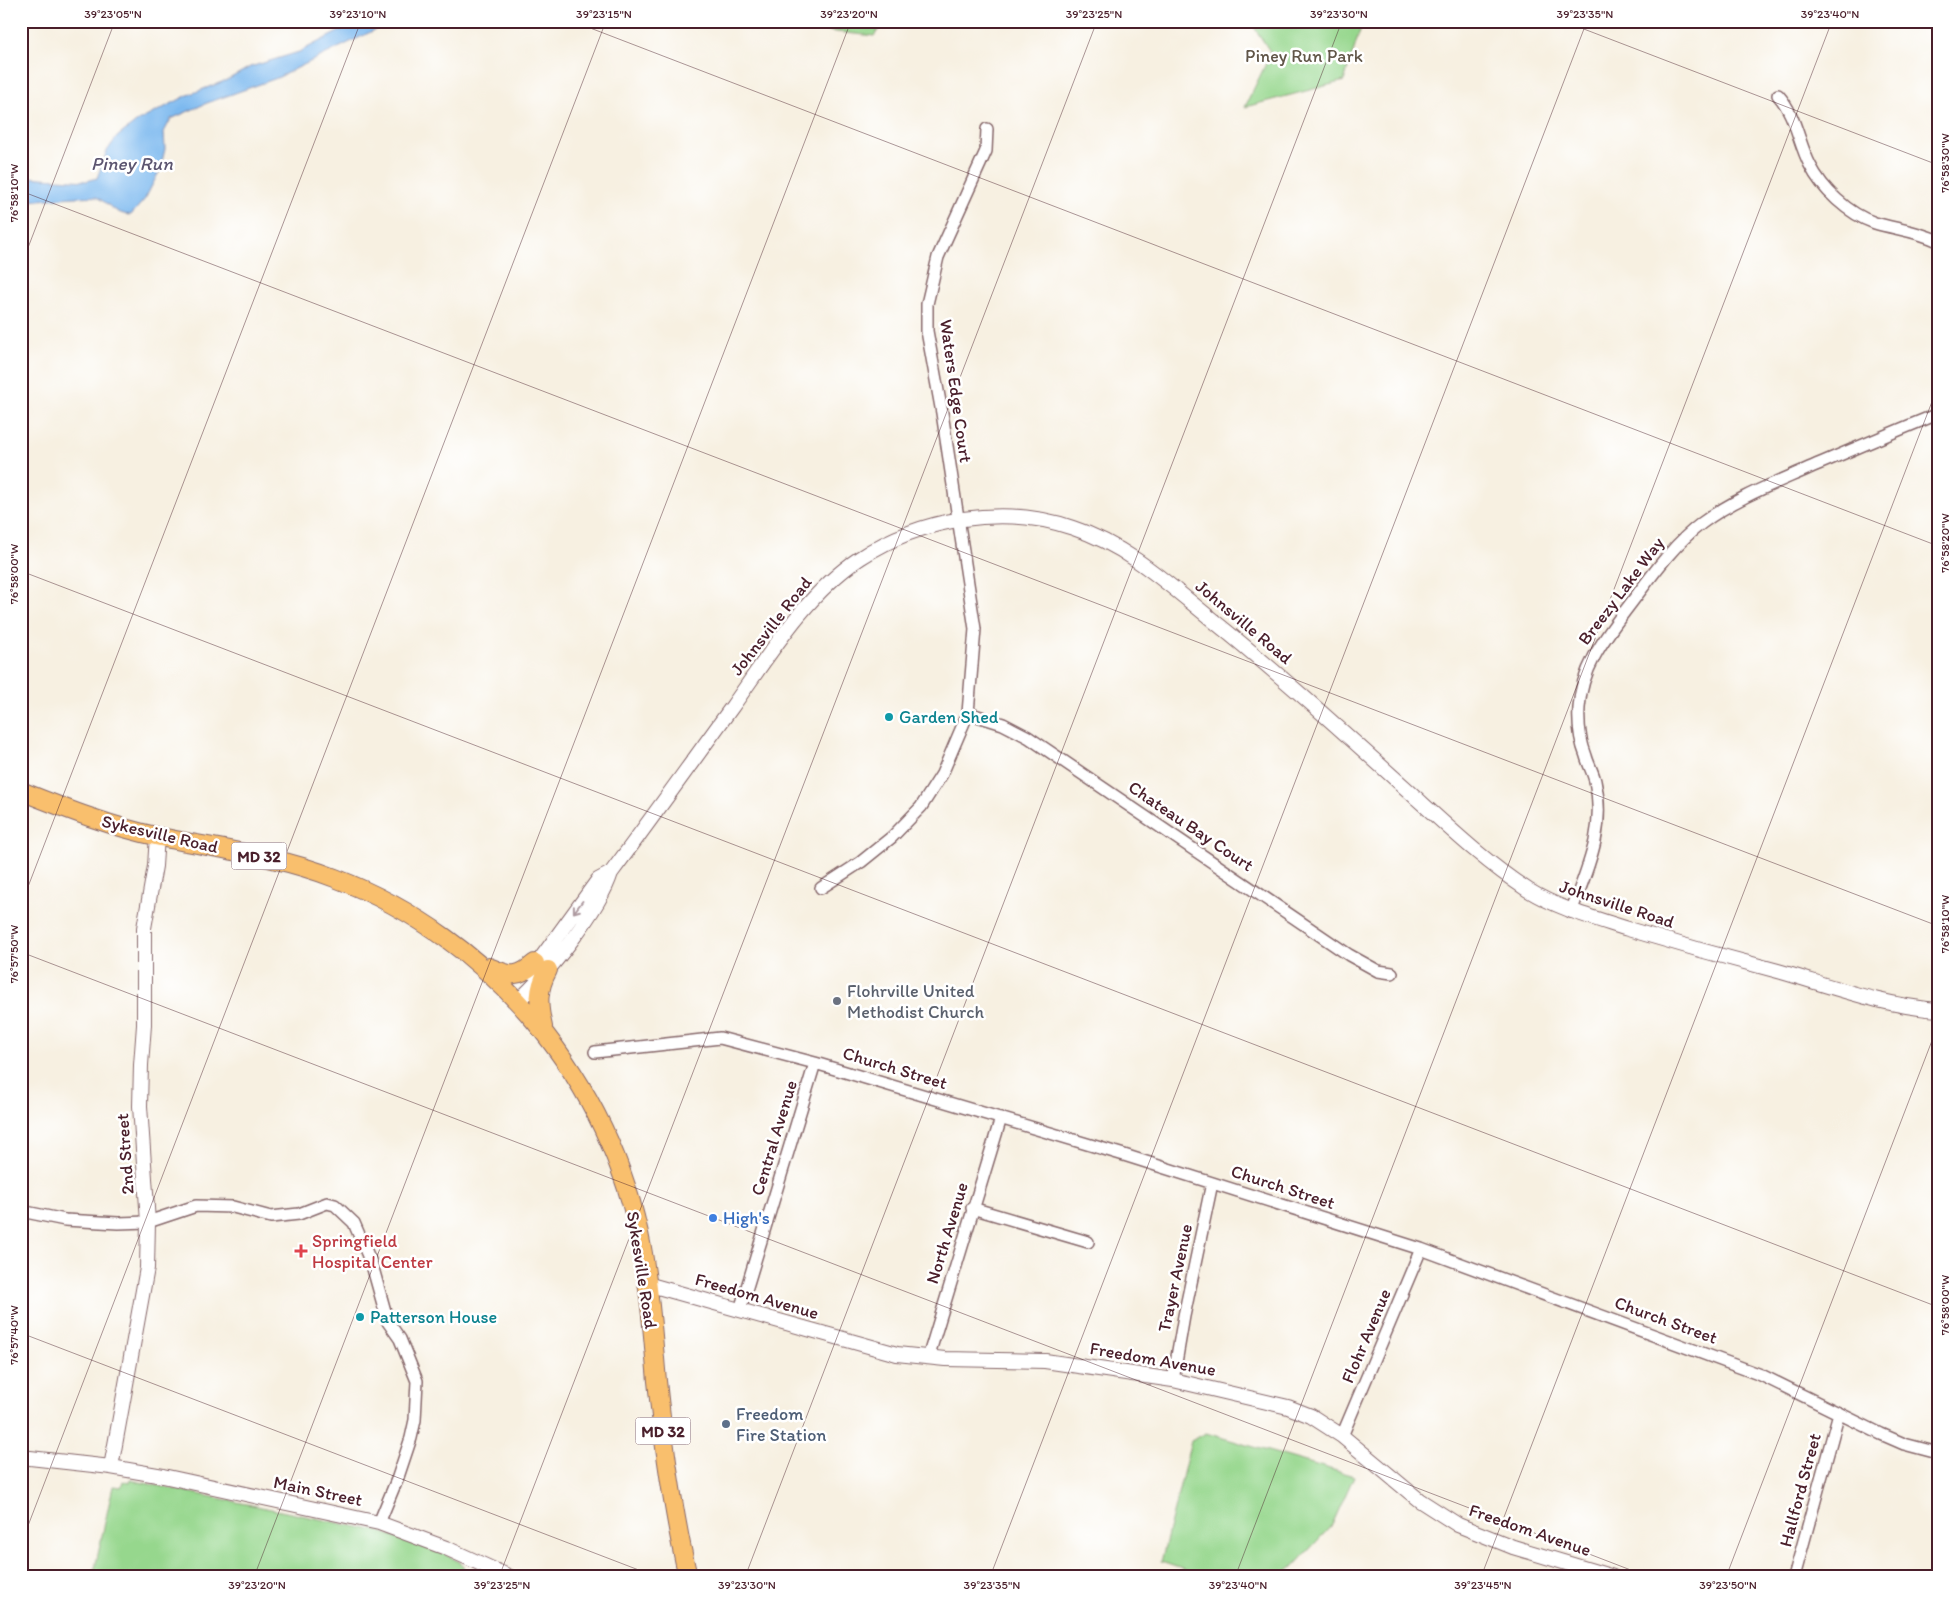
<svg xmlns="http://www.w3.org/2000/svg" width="1959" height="1598" viewBox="0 0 1959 1598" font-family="Itim,sans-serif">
  <rect width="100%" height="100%" fill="#fff"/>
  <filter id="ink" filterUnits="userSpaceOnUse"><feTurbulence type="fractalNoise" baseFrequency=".02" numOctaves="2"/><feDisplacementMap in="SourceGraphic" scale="10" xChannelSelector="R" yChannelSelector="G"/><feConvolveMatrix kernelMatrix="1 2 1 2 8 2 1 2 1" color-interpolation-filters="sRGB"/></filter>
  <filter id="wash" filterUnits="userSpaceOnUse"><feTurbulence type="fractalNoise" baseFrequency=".0096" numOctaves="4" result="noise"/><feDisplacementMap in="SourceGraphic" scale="20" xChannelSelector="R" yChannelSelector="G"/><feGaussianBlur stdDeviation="1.12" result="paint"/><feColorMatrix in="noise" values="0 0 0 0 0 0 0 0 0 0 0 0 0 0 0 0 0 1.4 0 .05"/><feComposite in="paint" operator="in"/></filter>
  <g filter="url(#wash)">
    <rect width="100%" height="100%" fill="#f7f0e1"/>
    <path fill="#96d78d" stroke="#707b5c" d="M736,21h149l-11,15z
      M1250,21h113l-19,60 -99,26 26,-54z
      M1206,1433l148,43 -22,49 -40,43 -14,9h-72l-45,-15 30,-121z
      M130,1480l248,51 66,23 16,8 4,7v8h-371l20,-91 8,1 2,-6 6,2z"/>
    <path fill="#7db9ef" stroke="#646c8d" d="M359,21h34l-116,57 -70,25 -36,16 -7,13 1,17 -5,21 -15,29 -14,16c-16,0 -22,-12 -35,-18 -6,-2 -68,3 -75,6v-24l6,-2 60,4 10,-3 10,-27 10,-14 19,-15 52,-27 39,-15 23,-13 49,-15z"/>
  </g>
  <g filter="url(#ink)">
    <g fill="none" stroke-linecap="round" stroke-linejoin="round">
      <g stroke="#87686b" stroke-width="14">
        <path id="minor" d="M1778,95c18,20 20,47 32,70 12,24 38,49 65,58 20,6 43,8 63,18
          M968,713l35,11 25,13 321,218 29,16 14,2
          M821,888l40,-26 31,-25 29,-30 21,-33 26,-61 7,-84 -33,-216 -15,-82v-27l11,-47 48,-106 1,-22
          M1571,912c17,-45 35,-83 24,-131 -2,-9 -7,-17 -9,-25 -6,-15 -8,-32 -7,-48 2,-38 24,-68 46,-97 24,-31 45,-64 77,-88 32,-24 71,-39 107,-55 43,-18 86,-37 129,-54
          M595,1052l125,-14 95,25 309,92 297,94 340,126 120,59 23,10 34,9
          M972,1208l116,34
          M21,1211l44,9 53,3 30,-1 48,-16 37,1 38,10 28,-3 28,-11 8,2 19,18 18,42 16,57 12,17 17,42 -2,39 -4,18 -13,39 -19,46
          M740,1310l75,-247
          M928,1358l73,-240
          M1173,1380l11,-64 28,-133
          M1342,1436l79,-187
          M1794,1577l45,-164"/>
      </g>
      <g stroke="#87686b" stroke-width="16">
        <path id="tertiary" d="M531,972l67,-92 13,-7
          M518,1001c28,-25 82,-92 93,-128 41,-55 81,-111 121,-166 37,-52 74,-113 128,-149 61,-40 143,-54 213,-30 53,17 94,55 137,90 66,53 129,110 192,167 40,36 81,76 126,105 31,19 66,28 100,39 50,15 100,29 150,42 53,15 105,35 160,39
          M647,1284l250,70 48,5 100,2 128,19 115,27 23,9 31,20 77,64 39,25 55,22 100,30
          M21,1457l90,10 52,9 216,47 67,25 64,29
          M111,1467l36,-199 1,-46 -8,-116 1,-41 3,-40v-97l11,-62 2,-30"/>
      </g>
      <g stroke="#87686b" stroke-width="20">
        <path id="primary" d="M21,791c45,18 91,36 139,46 59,12 119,19 175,41 159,61 275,202 307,370 8,43 11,89 15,133 7,66 16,131 31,196
          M489,967c22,9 27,12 46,-4
          M543,1027c-5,-22 -6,-37 5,-57"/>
      </g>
      <use href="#minor" stroke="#fff" stroke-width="11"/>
      <use href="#tertiary" stroke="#fff" stroke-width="14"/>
      <use href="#primary" stroke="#f9bf6d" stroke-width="18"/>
    </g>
    <defs><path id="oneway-shaft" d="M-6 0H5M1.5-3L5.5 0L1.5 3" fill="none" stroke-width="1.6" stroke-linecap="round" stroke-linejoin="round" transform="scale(1.25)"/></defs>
    <use stroke="#ae9aa0" href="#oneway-shaft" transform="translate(578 907) rotate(127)"/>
  </g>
  <path fill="none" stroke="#4a1f2b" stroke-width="1" stroke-opacity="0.45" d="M572,21l1366,525M1563,21l375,144M21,191l1917,735M21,266l94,-245M21,571l1917,736M21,905l340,-884M21,952l1628,625M21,1333l636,244M21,1544l585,-1523M254,1577l597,-1556M499,1577l598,-1556M745,1577l597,-1556M990,1577l597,-1556M1235,1577l597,-1556M1481,1577l457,-1191M1726,1577l212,-552"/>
  <g fill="#0f9aa8" stroke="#fff" stroke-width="2">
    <circle cx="889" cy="717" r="5"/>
    <circle cx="360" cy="1317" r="5"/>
  </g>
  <circle fill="#6b7280" stroke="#fff" stroke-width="2" cx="837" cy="1001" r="5"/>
  <circle fill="#3f7fe0" stroke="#fff" stroke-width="2" cx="713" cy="1218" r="5"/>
  <path fill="#e0444e" stroke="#fff" stroke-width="2" d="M298.5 1243.5h5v5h5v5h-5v5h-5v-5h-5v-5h5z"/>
  <circle fill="#5c6f8a" stroke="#fff" stroke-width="2" cx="726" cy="1424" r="5"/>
  <g text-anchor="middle" stroke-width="5" stroke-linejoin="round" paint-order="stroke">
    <g fill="#fff" stroke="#80626b" stroke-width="1">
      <rect x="231.5" y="842.5" width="55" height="27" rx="4"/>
      <rect x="635.5" y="1417.5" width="55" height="27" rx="4"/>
    </g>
    <g font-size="16" font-weight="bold" fill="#4a1f2b">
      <text x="259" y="862">MD 32</text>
      <text x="663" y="1437">MD 32</text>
    </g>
    <g font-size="18" fill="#615648" stroke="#fff">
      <text x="1304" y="62">Piney Run Park</text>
    </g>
    <g font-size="18" fill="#4a1f2b" stroke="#fff">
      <text transform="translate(956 391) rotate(82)" y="6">Waters Edge Court</text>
      <text transform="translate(1621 591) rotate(-53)" y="6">Breezy Lake Way</text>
      <text transform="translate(1244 622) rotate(40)" y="6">Johnsville Road</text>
      <text transform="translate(771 626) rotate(-52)" y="6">Johnsville Road</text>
      <text transform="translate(1191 826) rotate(34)" y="6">Chateau Bay Court</text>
      <text transform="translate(160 834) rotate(13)" y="6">Sykesville Road</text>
      <text transform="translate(1617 904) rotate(18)" y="6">Johnsville Road</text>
      <text transform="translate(895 1068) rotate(17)" y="6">Church Street</text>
      <text transform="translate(774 1138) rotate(-73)" y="6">Central Avenue</text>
      <text transform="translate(125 1154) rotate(-94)" y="6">2nd Street</text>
      <text transform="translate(1283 1187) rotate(18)" y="6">Church Street</text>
      <text transform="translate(947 1233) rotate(-73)" y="6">North Avenue</text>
      <text transform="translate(642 1270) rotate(81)" y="6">Sykesville Road</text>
      <text transform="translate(1175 1278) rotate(-78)" y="6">Trayer Avenue</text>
      <text transform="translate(757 1296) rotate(16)" y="6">Freedom Avenue</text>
      <text transform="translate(1666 1320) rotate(20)" y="6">Church Street</text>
      <text transform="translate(1366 1336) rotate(-67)" y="6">Flohr Avenue</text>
      <text transform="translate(1153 1359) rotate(10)" y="6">Freedom Avenue</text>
      <text transform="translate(1800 1490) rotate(-75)" y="6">Hallford Street</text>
      <text transform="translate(318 1491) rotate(12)" y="6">Main Street</text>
      <text transform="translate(1530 1530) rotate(19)" y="6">Freedom Avenue</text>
    </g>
    <g font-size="18" fill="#0d838f" stroke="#fff" text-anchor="start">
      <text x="899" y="723">Garden Shed</text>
      <text x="370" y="1323">Patterson House</text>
    </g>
    <g font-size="18" fill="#5b616d" stroke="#fff" text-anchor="start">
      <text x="847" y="997">Flohrville United<tspan x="847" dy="21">Methodist Church</tspan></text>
    </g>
    <g font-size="18" fill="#366cbe" stroke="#fff" text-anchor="start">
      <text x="723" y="1224">High's</text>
    </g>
    <g font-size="18" fill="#be3a42" stroke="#fff" text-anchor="start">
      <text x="312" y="1247">Springfield<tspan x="312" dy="21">Hospital Center</tspan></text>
    </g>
    <g font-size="18" fill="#4e5e75" stroke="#fff" text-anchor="start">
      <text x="736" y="1420">Freedom<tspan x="736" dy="21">Fire Station</tspan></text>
    </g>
    <g font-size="19" font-style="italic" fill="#5c5570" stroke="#fff">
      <text x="132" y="170">Piney Run</text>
    </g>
  </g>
  <rect width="1959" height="1598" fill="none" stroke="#fff" stroke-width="55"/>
  <rect x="28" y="28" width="1904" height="1542" fill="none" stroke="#4a1f2b" stroke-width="2"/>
  <g font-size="12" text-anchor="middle" fill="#4a1f2b">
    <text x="113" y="18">39°23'05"N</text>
    <text x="358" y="18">39°23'10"N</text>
    <text x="604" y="18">39°23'15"N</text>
    <text x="849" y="18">39°23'20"N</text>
    <text x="1094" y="18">39°23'25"N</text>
    <text x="1339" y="18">39°23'30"N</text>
    <text x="1585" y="18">39°23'35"N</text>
    <text x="1830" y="18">39°23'40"N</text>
    <text transform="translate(1945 163) rotate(-90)" y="4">76°58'30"W</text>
    <text transform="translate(14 193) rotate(-90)" y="4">76°58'10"W</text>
    <text transform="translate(1945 543) rotate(-90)" y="4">76°58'20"W</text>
    <text transform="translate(14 574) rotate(-90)" y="4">76°58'00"W</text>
    <text transform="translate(1945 924) rotate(-90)" y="4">76°58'10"W</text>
    <text transform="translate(14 954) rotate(-90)" y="4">76°57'50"W</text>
    <text transform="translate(1945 1305) rotate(-90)" y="4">76°58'00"W</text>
    <text transform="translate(14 1335) rotate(-90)" y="4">76°57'40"W</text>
    <text x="257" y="1589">39°23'20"N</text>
    <text x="502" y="1589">39°23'25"N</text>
    <text x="747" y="1589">39°23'30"N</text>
    <text x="992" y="1589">39°23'35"N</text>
    <text x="1238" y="1589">39°23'40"N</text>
    <text x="1483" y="1589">39°23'45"N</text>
    <text x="1728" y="1589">39°23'50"N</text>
  </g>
</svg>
